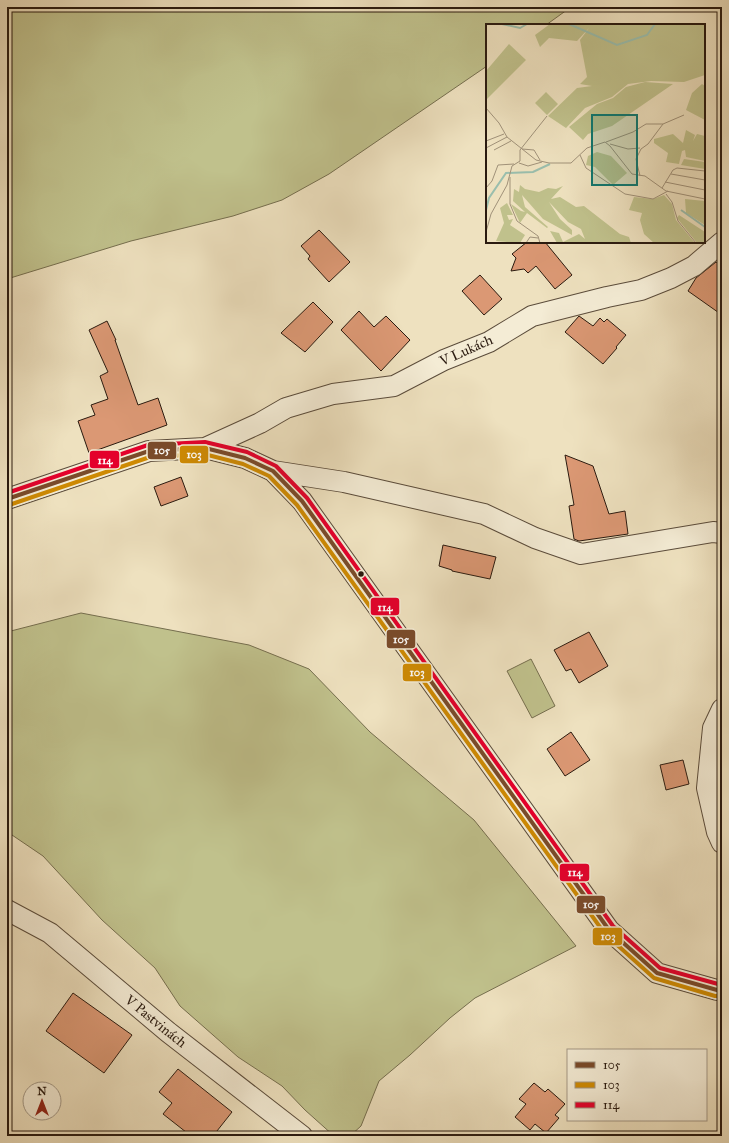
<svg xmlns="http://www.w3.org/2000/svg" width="729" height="1143" viewBox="0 0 729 1143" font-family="'IM FELL Great Primer',serif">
  <rect width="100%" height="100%" fill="#eee1bf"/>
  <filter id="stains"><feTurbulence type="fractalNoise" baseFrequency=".005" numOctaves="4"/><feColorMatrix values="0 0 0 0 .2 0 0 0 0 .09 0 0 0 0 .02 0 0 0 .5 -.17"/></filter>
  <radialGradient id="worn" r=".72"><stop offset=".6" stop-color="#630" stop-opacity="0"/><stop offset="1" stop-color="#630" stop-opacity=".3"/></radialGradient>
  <path fill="#c0c18c" stroke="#756e4e" d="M7,7h564l-25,18h-59v41l-158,108 -47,26 -49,16 -102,25 -124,38z
    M81,613l168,32 60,24 61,63 104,88 102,126 -101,52 -25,20 -40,37 -31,26 -18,45 -11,10h-16l-29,-26 -23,-24 -44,-29 -58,-51 -25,-38 -53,-48 -59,-64 -31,-21 -5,-1v-202z
    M531,659l24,47 -23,12 -25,-47z"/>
  <path fill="#db9874" stroke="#2a1a0f" d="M319,230l31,32 -21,20 -21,-23 2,-3 -9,-10z
    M527,242h18l27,33 -17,14 -19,-23 -8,7 -4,-4 -13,2 5,-13 -4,-4z
    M716,262l6,4v49l-34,-24 8,-13z
    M480,275l22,24 -18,16 -22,-24z
    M313,302l20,20 -28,30 -24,-19z
    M359,311l15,16 12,-11 24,24 -29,31 -40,-41z
    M579,316l14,10 7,-8 4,4 3,-3 19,16 -10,12 1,1 -14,16 -38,-32z
    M107,321l9,19h-1l23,65 20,-7 9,27 -78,28 -11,-32 17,-6 -4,-10 17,-6 -8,-23 8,-4 -19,-42z
    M565,455l28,11 16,48 16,-3 3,23 -49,7 -5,-2 -5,-33 5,-1z
    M181,477l7,19 -27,10 -7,-19z
    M443,545l53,12 -6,22 -38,-8v-1l-13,-4z
    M589,632l19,34 -29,17 -8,-14 -5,2 -12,-21z
    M571,732l19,28 -25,16 -18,-27z
    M683,760l6,24 -23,6 -6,-25z
    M73,993l59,42 -28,38 -58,-42z
    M178,1069l54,43 -19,24h-22l-28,-22 9,-11 -13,-11z
    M534,1083l11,9 3,-3 17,15 -10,11 4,3 -13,15 -11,-9 -5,6 -15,-13 11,-13 -7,-5z"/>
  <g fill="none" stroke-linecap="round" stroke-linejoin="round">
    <g stroke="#5b4c3b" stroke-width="22">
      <path id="street" d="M205,448l55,-25 26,-15 47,-14 61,-8 50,-26 45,-18 43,-26 75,-19 34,-7 30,-12 23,-12 28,-24
        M273,471l71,11 140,32 51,24 46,16 132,-22 9,1
        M7,499l142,-48 56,-3 40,10 28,13 29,30 307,429 48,43 60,17h5
        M722,709l-9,19 -6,60 10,44 5,11
        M7,910l43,23 118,99 134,104"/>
    </g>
    <use href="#street" stroke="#f4ecd5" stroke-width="20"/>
    <g stroke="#f4ecd5" stroke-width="7">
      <path id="bus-1" d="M7,499l142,-48 56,-3 40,10 28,13 29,30 307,429 48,43 60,17h5"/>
    </g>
    <g stroke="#f4ecd5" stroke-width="7">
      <path id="bus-2" d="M9,505l141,-48 54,-3 39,10 26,12 28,29 308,429 49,44 61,18h7"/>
    </g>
    <g stroke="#f4ecd5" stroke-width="7">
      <path id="bus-3" d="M7,493l141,-48 57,-3 42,10 29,14 31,32 306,428 47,42 58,16h4"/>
    </g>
    <use href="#bus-1" stroke="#7a4b2a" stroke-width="4"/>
    <use href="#bus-2" stroke="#ce8a03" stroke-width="4"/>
    <use href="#bus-3" stroke="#e4002b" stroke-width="4"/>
  </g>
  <circle fill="#2a1a0f" stroke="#f4ecd5" stroke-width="1.5" cx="361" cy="574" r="3.5"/>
  <g text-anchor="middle" stroke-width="3.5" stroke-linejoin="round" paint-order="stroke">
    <g font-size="14" fill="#2a1a0f" stroke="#f4ecd5">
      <text transform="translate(466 350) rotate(-24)" y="5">V Lukách</text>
      <text transform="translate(156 1021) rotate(39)" y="5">V Pastvinách</text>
    </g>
  </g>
  <g transform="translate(486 24)">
    <rect width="219" height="219" fill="#eee1bf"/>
    <path d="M64,0h155v51l-21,7 -33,-1 -23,3 -16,13 -27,11 -19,20 -18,-12 29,-28 15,-2 -12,-2 7,-7 -7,-37 9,-12 -12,13 -28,-3 -9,9 -5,-12zM23,20l17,16 -40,40v-29zM159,58l28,2 -61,42 -24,8 -5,6 -14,-13 28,-23 16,-6 13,-11zM216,60l3,2v34l-19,-10 6,-17zM60,68l12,12 -11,11 -12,-12zM200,106l9,5 -2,6 4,-7 8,2v25l-19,-4 -1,-7 -3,1 -3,13 -13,-2 2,-9 -14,-10v-4l19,-5 10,9zM111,128l14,4 16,17 -14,12 -18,-18 -9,-2 2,-9zM198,135l21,3v7l-24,-4zM34,161l5,4 14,3 9,-4 8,1 7,-3 -12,13 9,-2 16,10 8,-1 36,28 9,3 2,6h-74l-7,-12 9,2 4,9 16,-8 6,5 -4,-10 -13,-7 -19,-20 11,17 12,11v5l-29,-16 -21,-24 3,12 23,20 -1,1 -20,-15 -7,10 -9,-19 10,7 4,1 -12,-11 1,-12 5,3zM178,171l8,9 4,16 19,23h-41l-10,-9 -4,-14 2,-7 -13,-3 5,-13 19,2zM199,175l20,2v24l-19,-12zM21,179l6,12h-6l2,5 4,-1 -3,6 15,10 -5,8 -24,-2 8,-18 -4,-15zM193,191l26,17v11h-8l-20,-25z" fill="#c0c18c"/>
    <path fill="none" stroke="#9abead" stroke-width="2" d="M16,0l18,4 7,-4M83,0l48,21 30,-10 8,-11M0,186l3,-12 17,-25 27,-1 17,-8M195,186l24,17"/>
    <path fill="none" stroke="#a09179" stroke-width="1" d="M0,84l13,15 8,14 29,23 13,3h22l16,-15 18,-6 5,4 22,28 13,2 21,15 39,8M0,117l18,-7M120,118l27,-10 13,-8h17l21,-9M124,120l18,5 12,-1M0,124l21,-11M36,125l12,1 6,10M8,126l17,-9M94,131l6,13 39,26 28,5 15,-8M33,139l9,3 14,-4M187,146l4,-2 28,3M185,150l34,6M154,152l-4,-17 5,-10 7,-5 15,-20M24,153v27l7,17 21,15 2,7M179,158l40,8M0,164l6,-7 6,-16 16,-1M176,164l11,-18M180,170l6,8 6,19 18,22M0,208l5,-18 16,-29 5,-19 8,-5v-11l27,-34M40,219l4,-6 8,1"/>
    <path fill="#0f766e" fill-opacity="0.15" stroke="#0f766e" stroke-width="2" d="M106,91h45v70h-45z"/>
    <rect width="219" height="219" fill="none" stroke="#2a1a0f" stroke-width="2"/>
  </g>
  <g stroke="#f4ecd5" stroke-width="1.5">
    <rect x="147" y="441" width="30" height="19" rx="4" fill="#7a4b2a"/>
    <rect x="179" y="445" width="30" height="19" rx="4" fill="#ce8a03"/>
    <rect x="89" y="450" width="31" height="19" rx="4" fill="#e4002b"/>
    <rect x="370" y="597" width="30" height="19" rx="4" fill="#e4002b"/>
    <rect x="386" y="629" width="30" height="20" rx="4" fill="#7a4b2a"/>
    <rect x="402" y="663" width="30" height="19" rx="4" fill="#ce8a03"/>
    <rect x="559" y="863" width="31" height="19" rx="4" fill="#e4002b"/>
    <rect x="576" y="895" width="30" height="19" rx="4" fill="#7a4b2a"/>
    <rect x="592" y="927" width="31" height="19" rx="4" fill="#ce8a03"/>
  </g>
  <g font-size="11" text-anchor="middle" font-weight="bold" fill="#fff">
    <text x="162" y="454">105</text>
    <text x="194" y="458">103</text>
    <text x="105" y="464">114</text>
    <text x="385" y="611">114</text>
    <text x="401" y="643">105</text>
    <text x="417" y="676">103</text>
    <text x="575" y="876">114</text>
    <text x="591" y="908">105</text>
    <text x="608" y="940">103</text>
  </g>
  <rect width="729" height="1143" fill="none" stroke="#eee1bf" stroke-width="24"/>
  <rect x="8" y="8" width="713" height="1127" fill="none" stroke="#2a1a0f" stroke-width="2"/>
  <rect x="12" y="12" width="705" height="1119" fill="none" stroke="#2a1a0f"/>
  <rect x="567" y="1049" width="140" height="72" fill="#f4ecd5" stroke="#a39886"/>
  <rect x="575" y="1062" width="20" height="6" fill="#7a4b2a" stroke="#a39886"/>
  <text x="603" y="1069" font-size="12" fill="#2a1a0f">105</text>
  <rect x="575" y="1082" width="20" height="6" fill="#ce8a03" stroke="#a39886"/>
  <text x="603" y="1089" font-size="12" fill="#2a1a0f">103</text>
  <rect x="575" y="1102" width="20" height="6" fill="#e4002b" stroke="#a39886"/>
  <text x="603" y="1109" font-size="12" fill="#2a1a0f">114</text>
  <g transform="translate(42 1101)"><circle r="19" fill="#f4ecd5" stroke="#a39886"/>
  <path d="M0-3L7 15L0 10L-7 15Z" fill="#8f2418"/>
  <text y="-6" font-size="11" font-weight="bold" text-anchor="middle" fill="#2a1a0f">N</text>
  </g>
  <rect width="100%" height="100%" filter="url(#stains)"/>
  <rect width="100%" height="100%" fill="url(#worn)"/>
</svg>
